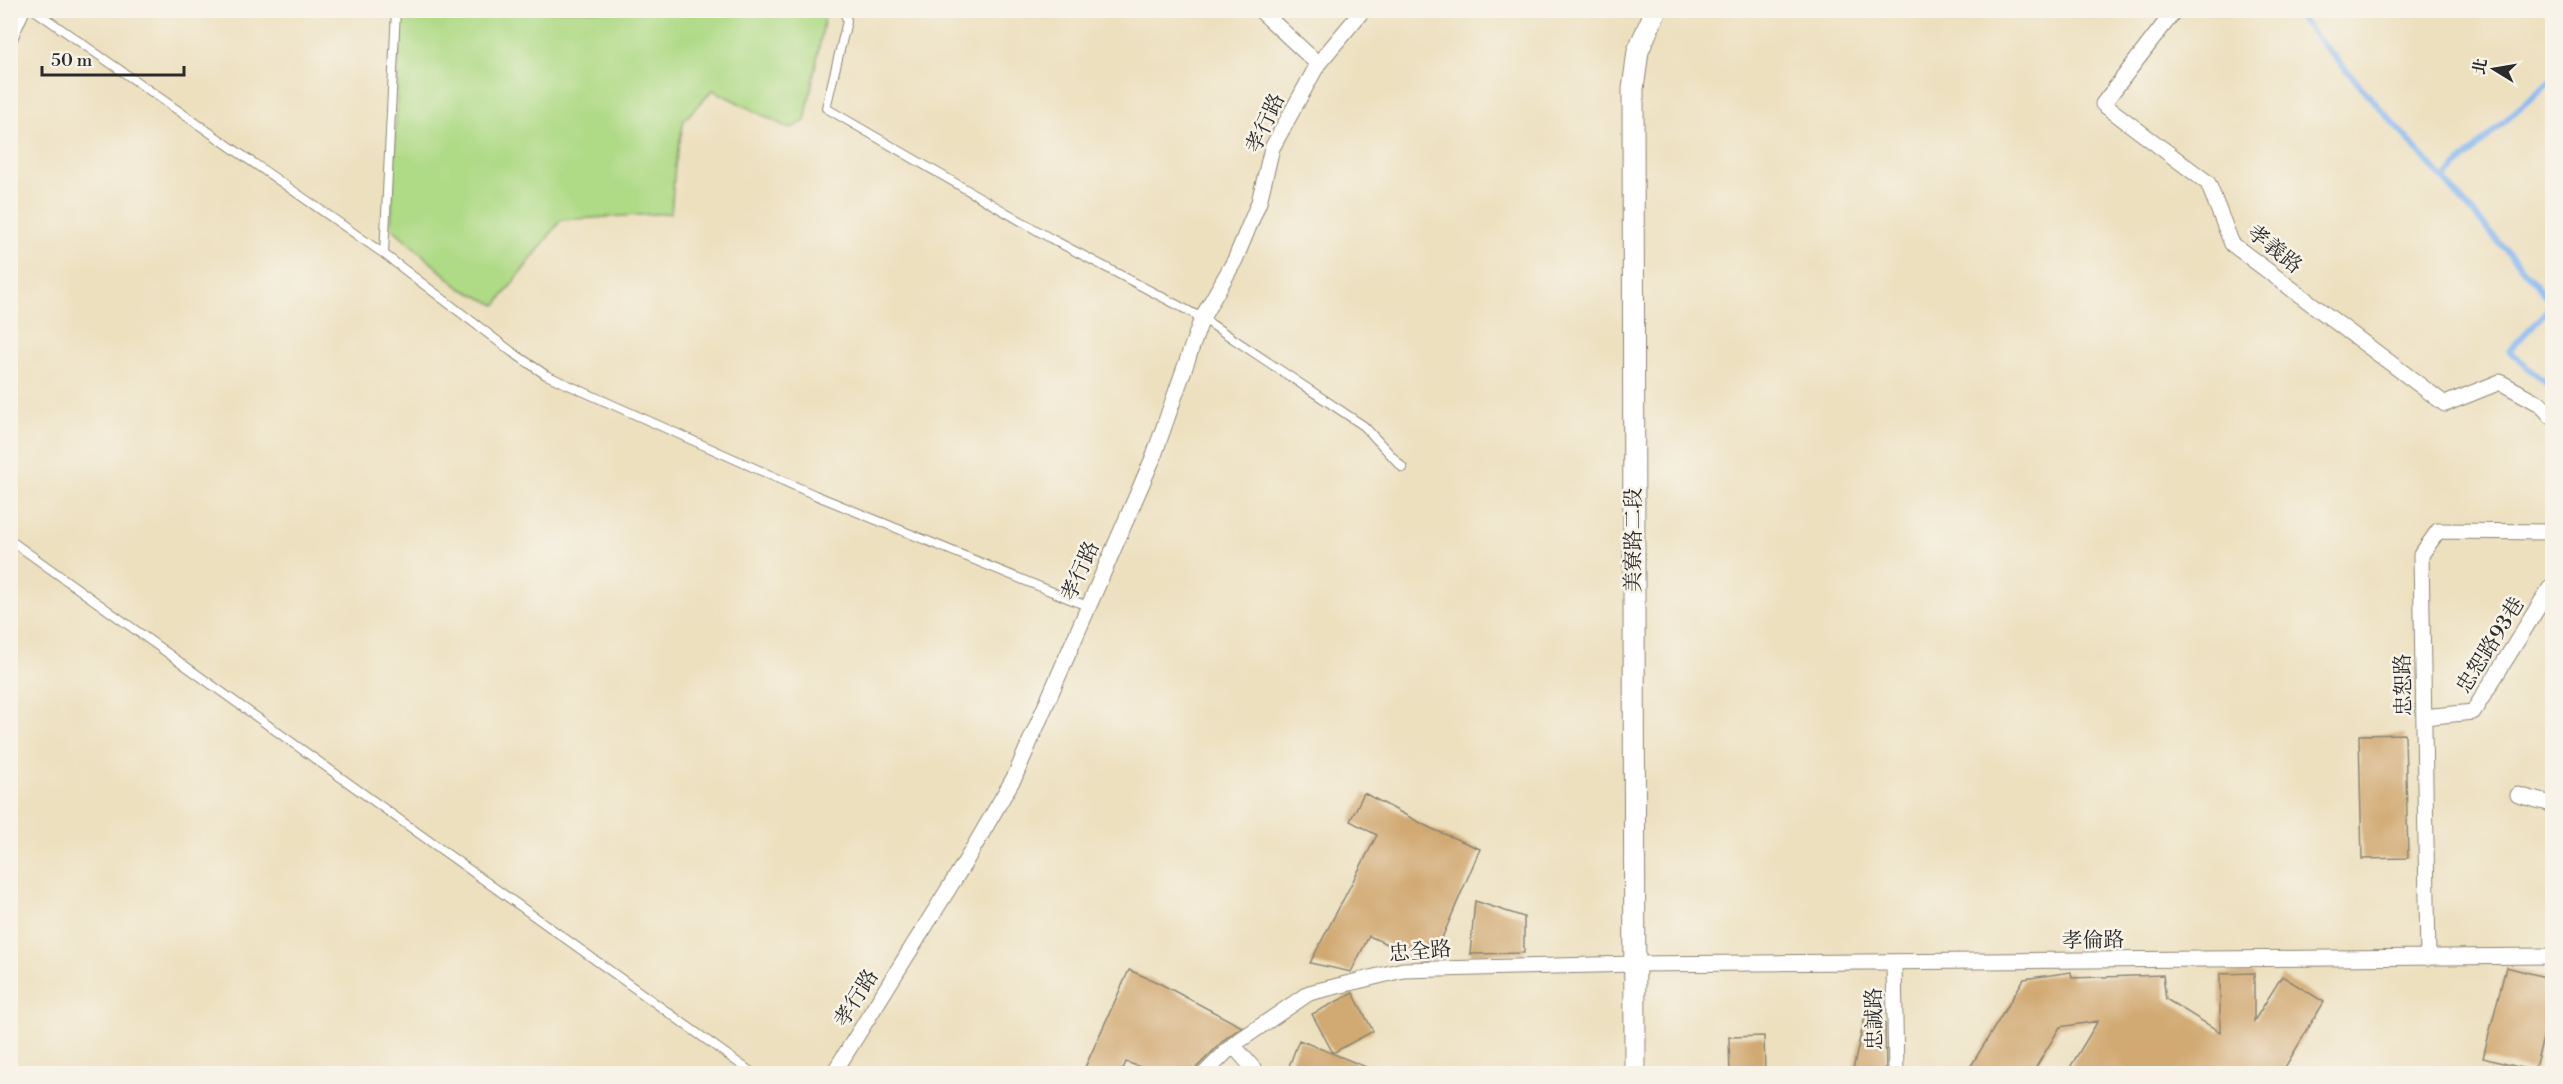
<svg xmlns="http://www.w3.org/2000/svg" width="2563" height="1084" viewBox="0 0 2563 1084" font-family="'Libre Bodoni','Noto Serif TC',serif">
  <rect width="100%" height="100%" fill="#f7f3e8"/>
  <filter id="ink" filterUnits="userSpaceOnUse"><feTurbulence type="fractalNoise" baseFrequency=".0167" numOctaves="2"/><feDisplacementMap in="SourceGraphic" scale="12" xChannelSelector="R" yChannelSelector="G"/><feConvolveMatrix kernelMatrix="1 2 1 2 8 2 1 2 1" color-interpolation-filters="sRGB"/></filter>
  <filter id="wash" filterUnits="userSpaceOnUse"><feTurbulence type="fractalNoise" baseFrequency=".008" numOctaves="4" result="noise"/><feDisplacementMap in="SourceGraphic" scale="24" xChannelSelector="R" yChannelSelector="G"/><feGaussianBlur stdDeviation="1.35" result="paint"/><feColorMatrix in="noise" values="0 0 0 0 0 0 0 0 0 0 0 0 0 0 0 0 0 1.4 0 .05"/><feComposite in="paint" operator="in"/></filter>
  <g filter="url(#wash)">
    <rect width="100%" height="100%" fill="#ede0bf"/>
    <path fill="#afda86" stroke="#6d8258" stroke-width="1.5" d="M401,11v-1l425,1 -21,110 -15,8 -77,-39 -29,30 -9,45 -4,48 -110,7 -65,85 -36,-17 -69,-61z"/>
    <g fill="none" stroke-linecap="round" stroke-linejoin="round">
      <path stroke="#87b8f3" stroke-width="6" d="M2293,10l259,292
        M2443,180l57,-55 52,-45
        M2552,305l-43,46 43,37"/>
    </g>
    <g id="blocks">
      <path fill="#d1a972" d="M2405,734l3,124 -46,1 -3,-124z
        M1364,793l66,35 50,21 -47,110 -10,1 -54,-24 -18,36 -41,-9 67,-128 -27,-14z
        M1475,901l49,16v36l-54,1z
        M2506,967l47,12v23l-19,69 -51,-13z
        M1129,970l30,13 83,44 -16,11 -29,29 -2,7h-35l-34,-12 -5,12h-39z
        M2071,972l1,6 91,-3 3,24 54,33v-58l34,-1v48l28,-45 42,26 -43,72h-215l32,-53 -38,6 -28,47h-66l58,-95z
        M1353,993l20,38 -40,22 -21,-39z
        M1866,1012l19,11 1,51h-34z
        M1764,1036l1,38h-35l-1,-37z
        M1299,1040l82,33v1h-95z"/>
    </g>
  </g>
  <g filter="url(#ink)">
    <use href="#blocks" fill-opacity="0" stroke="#8c8675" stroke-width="1.5"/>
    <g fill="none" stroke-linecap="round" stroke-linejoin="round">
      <g stroke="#8c8675" stroke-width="10">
        <path id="lane" d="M34,10l350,244 128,98 34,23 269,120 272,111
          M844,10l3,11 -21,87 224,130 152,80 162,108 39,42
          M384,254l12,-244
          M10,540l744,534"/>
      </g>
      <g stroke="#8c8675" stroke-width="17">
        <path id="street" d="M1260,10l58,54
          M2175,10l-72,94 105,79 24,61 213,160 55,-22 40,22 12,13
          M10,37l12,-27
          M2424,717l49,-5 77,-124
          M2518,795l34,9
          M2428,958l-7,-403 17,-24 114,1
          M1894,963l2,111
          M1233,1045l25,29
          M833,1074l131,-210 51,-88 138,-318 49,-140 33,-58 24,-58 13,-54 46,-84 45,-54
          M1204,1074l29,-29 76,-52 94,-23 230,-6 919,-8"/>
      </g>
      <g stroke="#8c8675" stroke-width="23">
        <path id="secondary" d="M1635,1074l-2,-985 5,-38 18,-41"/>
      </g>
      <use href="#lane" stroke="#fff" stroke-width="8"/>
      <use href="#street" stroke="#fff" stroke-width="15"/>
      <use href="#secondary" stroke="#fff" stroke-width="21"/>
    </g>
  </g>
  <g text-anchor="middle" stroke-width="5" stroke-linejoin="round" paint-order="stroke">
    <g font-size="21" fill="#2b2b2b" stroke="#f7f3e8">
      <text transform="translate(1265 123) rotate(-65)" y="7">孝行路</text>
      <text transform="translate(2275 249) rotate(39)" y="7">孝義路</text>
      <text transform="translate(1633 540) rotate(-90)" y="7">美寮路二段</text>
      <text transform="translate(1080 571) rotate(-66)" y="7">孝行路</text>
      <text transform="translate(2490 645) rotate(-58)" y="7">忠恕路93巷</text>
      <text transform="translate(2403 685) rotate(-91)" y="7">忠恕路</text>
      <text transform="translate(2093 940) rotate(-1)" y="7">孝倫路</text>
      <text transform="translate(1420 951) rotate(-5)" y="7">忠全路</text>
      <text transform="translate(856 998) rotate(-58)" y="7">孝行路</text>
      <text transform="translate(1874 1019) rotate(-91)" y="7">忠誠路</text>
    </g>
  </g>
  <rect width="2563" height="1084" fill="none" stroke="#f7f3e8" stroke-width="36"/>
  <g transform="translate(2494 69) rotate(281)" stroke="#f7f3e8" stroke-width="4.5" paint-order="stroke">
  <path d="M0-4.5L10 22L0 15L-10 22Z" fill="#2b2b2b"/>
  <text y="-9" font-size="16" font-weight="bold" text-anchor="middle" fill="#2b2b2b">北</text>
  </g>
  <path d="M42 66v9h142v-9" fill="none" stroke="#2b2b2b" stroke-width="3"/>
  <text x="51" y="66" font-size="18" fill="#2b2b2b" stroke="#f7f3e8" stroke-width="4.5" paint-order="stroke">50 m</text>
</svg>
